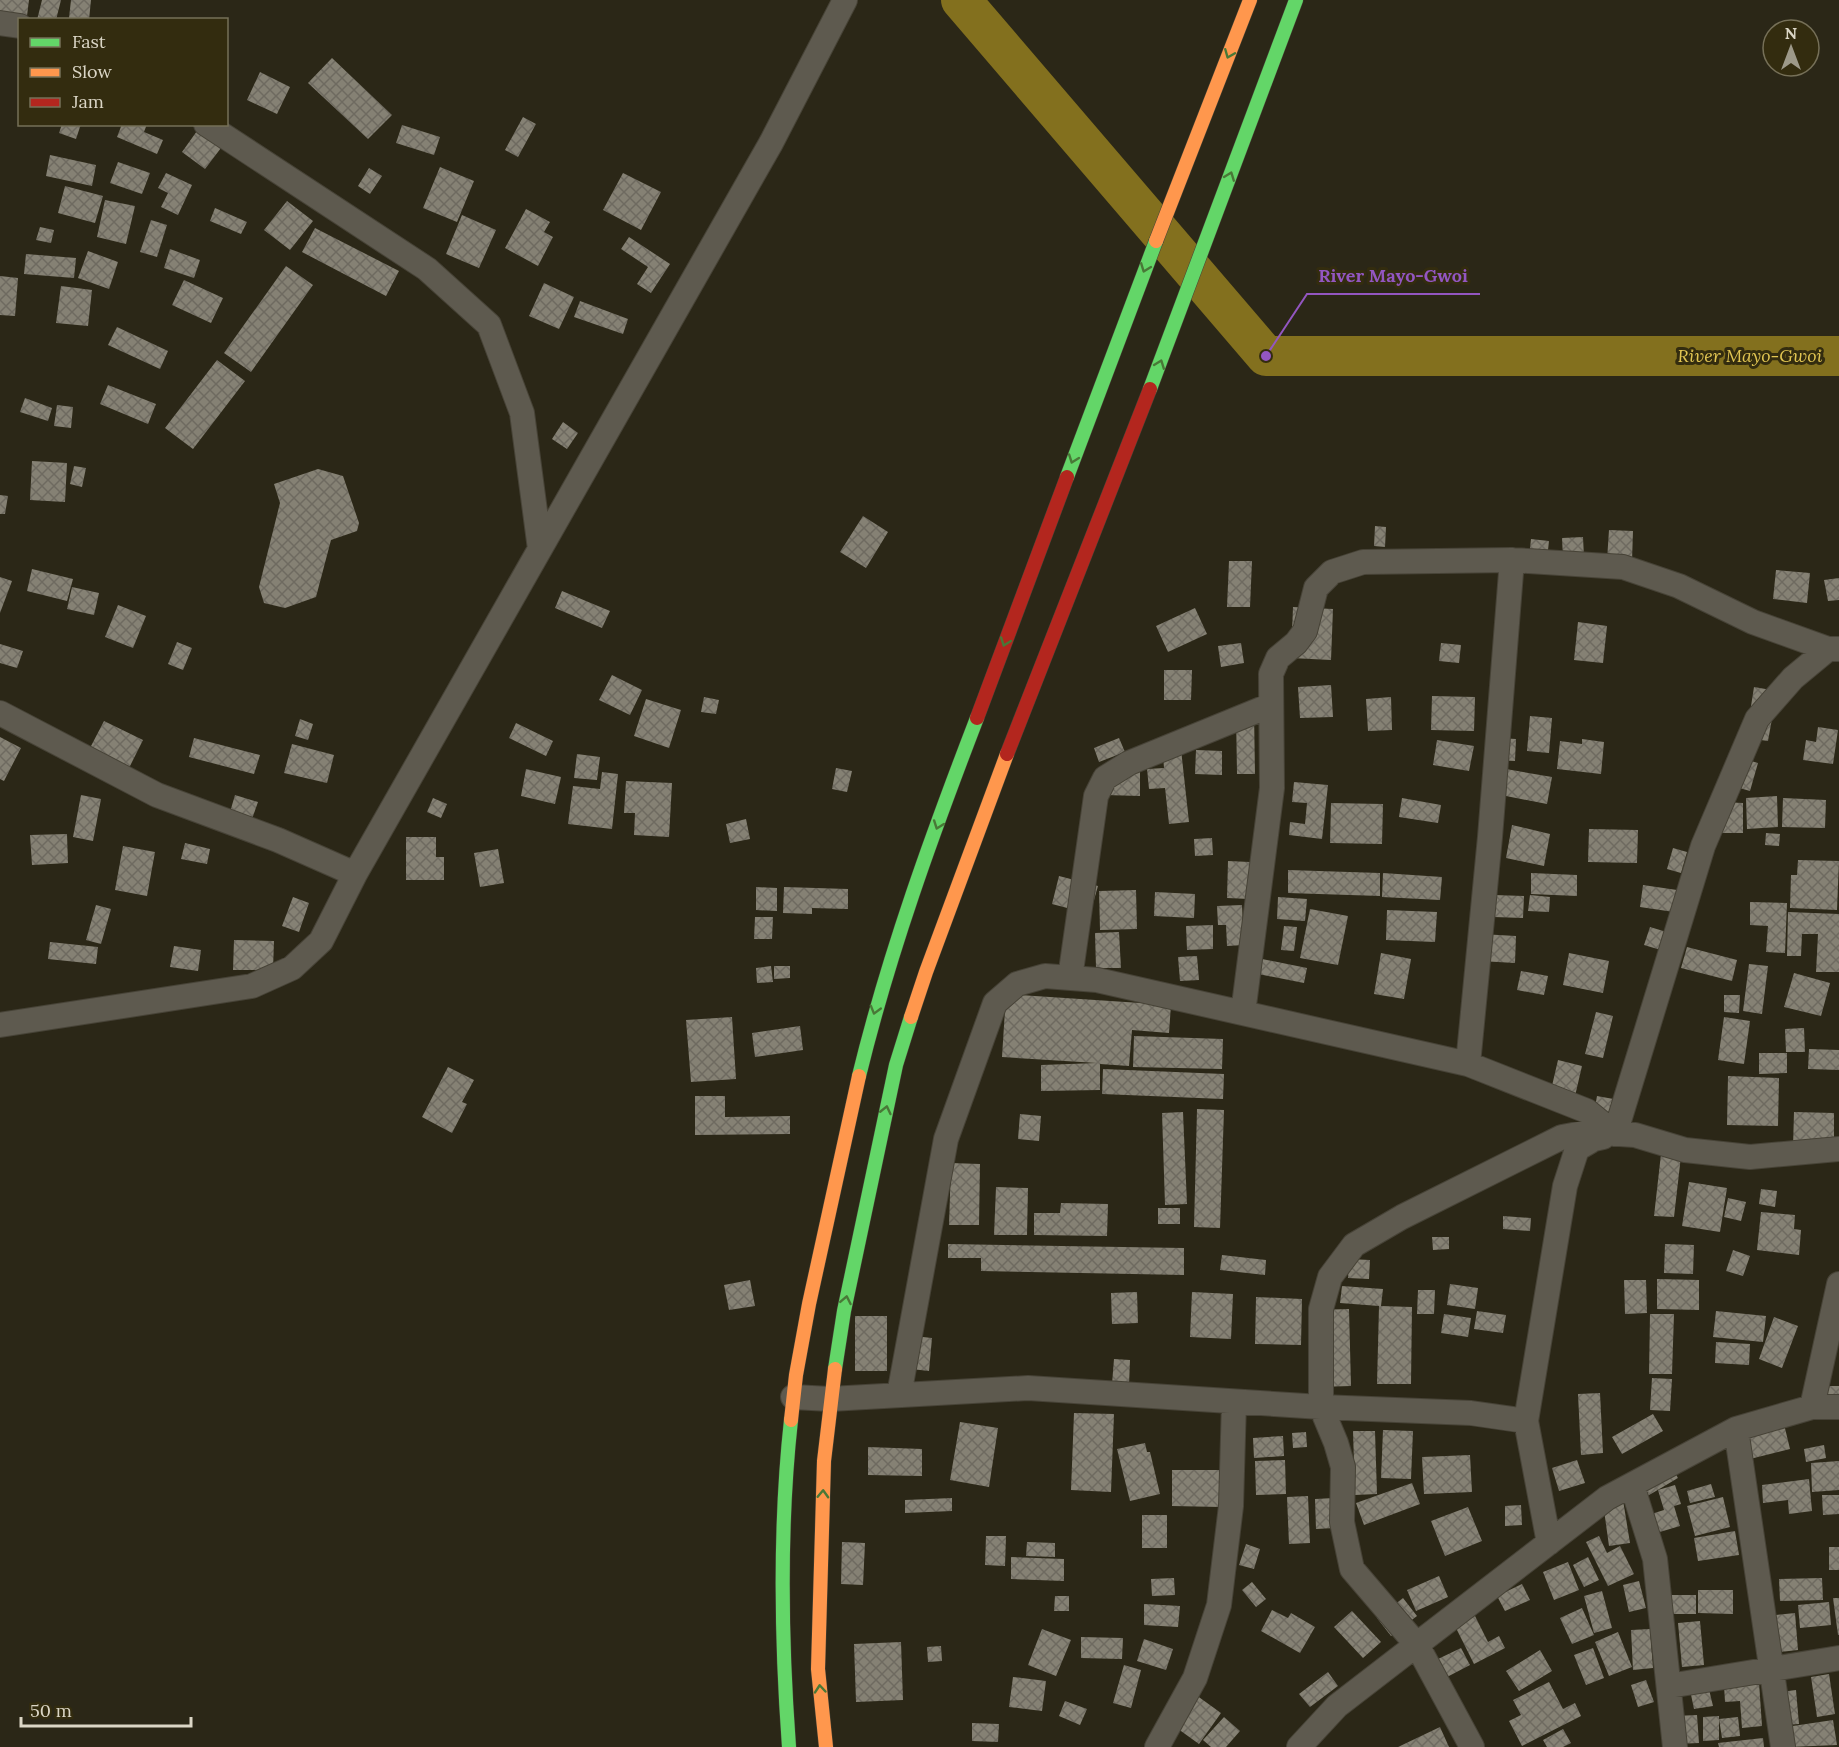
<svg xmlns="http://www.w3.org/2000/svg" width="1839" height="1747" viewBox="0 0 1839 1747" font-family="Lora,serif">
  <defs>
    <pattern id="building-cross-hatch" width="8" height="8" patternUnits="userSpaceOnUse" patternTransform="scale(1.5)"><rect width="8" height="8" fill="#858174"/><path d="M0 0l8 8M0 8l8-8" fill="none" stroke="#6e6a60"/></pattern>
  </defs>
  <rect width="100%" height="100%" fill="#2b2717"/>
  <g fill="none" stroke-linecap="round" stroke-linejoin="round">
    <path stroke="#83701e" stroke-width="40" d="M961,0l305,356h573"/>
  </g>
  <path fill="url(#building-cross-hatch)" d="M0,0h29l-2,16 -27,-3z
    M42,0h19l-5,20h-19z
    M71,0h20l-2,20 -20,-2z
    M332,58l60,57 -24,24 -60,-56z
    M260,72l30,15 -13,27 -30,-14z
    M523,117l13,7 -18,33 -13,-7z
    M62,124h19l-5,15 -17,-6z
    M122,124h25l-3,8 19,8 -6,14 -40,-17z
    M402,125l38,12 -6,18 -38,-12z
    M197,131l24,17 -16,21 -23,-17z
    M50,155l46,10 -4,21 -46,-10z
    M118,162l32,11 -8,21 -32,-11z
    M440,167l34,14 -17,41 -34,-14z
    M369,168l13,8 -12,18 -12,-8z
    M166,173l26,12 -14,30 -17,-8 7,-14 -10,-5z
    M623,173l38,19 -20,38 -38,-20z
    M65,186l38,10 -8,27 -37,-10z
    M105,200l30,6 -9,38 -29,-7z
    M287,201l26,20 -23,29 -26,-20z
    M215,208l32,14 -6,12 -31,-13z
    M526,209l24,13 -6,10 9,5 -15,29 -33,-18z
    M462,215l34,15 -17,38 -33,-14z
    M151,220l16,5 -10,32 -17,-5z
    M40,227l14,3 -3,13 -15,-3z
    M315,228l84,43 -13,25 -84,-44z
    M629,237l41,27 -19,29 -14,-9 11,-17 -27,-18z
    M170,249l30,11 -6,18 -30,-10z
    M88,251l30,11 -9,27 -31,-11z
    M26,254l50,4 -2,20 -50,-4z
    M286,266l27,19 -62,87 -27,-19z
    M0,276l18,2 -3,38 -15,-1z
    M184,280l39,18 -12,25 -39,-18z
    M544,283l30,14 -15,32 -30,-13z
    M61,286l31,4 -4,36 -32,-3z
    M580,301l48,18 -5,15 -49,-17z
    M117,327l51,24 -8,18 -52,-24z
    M217,360l28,21 -52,68 -28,-21z
    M108,385l48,19 -8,20 -48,-20z
    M25,398l27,10 -4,13 -28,-9z
    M57,405l16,2 -2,21 -17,-2z
    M563,422l15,11 -11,16 -15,-10z
    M32,461l35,2 -2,39 -35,-2z
    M74,466l12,2 -4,19 -12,-3z
    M318,469l25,7 16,47 -2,8 -26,9 -15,57 -31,11 -21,-5 -5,-16 21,-84 -6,-19z
    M0,495l8,1 -3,18h-5z
    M863,516l25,16 -22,36 -26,-16z
    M1375,526l11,1 -1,20 -11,-1z
    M1609,530l24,1 -1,30 -25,-1z
    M1583,537l1,20 -21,1 -1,-20z
    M1531,539l18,2 -2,18 -18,-1z
    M1229,561h23l-2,46h-23z
    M32,569l41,10 -6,22 -40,-10z
    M1776,570l34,3 -3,30 -34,-4z
    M0,577l12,4 -12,32z
    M1839,578v22l-11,1 -4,-21z
    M72,587l27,6 -5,22 -27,-6z
    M562,591l48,20 -8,17 -47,-20z
    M118,605l28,11 -13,32 -28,-11z
    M1293,607l40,2 -2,51 -40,-2z
    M1195,608l12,26 -39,18 -12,-26z
    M1578,622l29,4 -4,37 -29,-3z
    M177,642l15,6 -9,22 -15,-6z
    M1241,643l3,20 -23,4 -3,-21z
    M1441,643l20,2 -2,18 -20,-2z
    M0,644l23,7 -6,17 -17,-5z
    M1164,670h28l-1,30h-27z
    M612,675l30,15 -12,25 -31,-15z
    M1331,685l2,32 -33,1 -2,-31z
    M1754,687l23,4 -9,50 -22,-3z
    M1432,696l43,1 -1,34 -43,-1z
    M704,697l15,3 -3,14 -15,-2z
    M1391,697l1,33 -24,1 -2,-32z
    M646,699l35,11 -12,38 -35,-12z
    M1236,711h18l1,63h-18z
    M1530,716l22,2 -3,35 -22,-2z
    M300,719l13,5 -5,16 -13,-4z
    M104,721l39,19 -14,28 -39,-20z
    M516,723l37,18 -7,15 -37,-18z
    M1818,727l20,3 -5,34 -30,-4 3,-20 10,2z
    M0,737l21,11 -17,33 -4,-2z
    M194,738l66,17 -6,19 -65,-17z
    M1119,738l6,14 -26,10 -5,-14z
    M1498,738l18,1 -1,22 -18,-1z
    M1582,739l22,3 -3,32 -44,-5 3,-28 22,3z
    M1180,740l9,82 -20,2 -4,-36 -16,1 -2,-20 17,-1 -2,-26z
    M1437,740l37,6 -5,25 -36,-6z
    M292,744l42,11 -7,28 -43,-10z
    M1196,750l26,1v24l-27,-1z
    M577,754l23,3 -3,23 -23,-2z
    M1737,757l21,6 -8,28 -21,-6z
    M836,768l16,3 -5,21 -15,-3z
    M526,769l35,8 -6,27 -34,-8z
    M1506,769l46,8 -5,27 -46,-9z
    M1106,771l34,1v24l-35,-1z
    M602,772l16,2 -6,55 -44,-5 5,-38 27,3z
    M626,781l46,2 -3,54 -35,-2 1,-22h-11z
    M1294,782l34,3 -6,54 -33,-4 1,-13 15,2 2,-21 -15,-1z
    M81,795l20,4 -8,42 -20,-4z
    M235,795l23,7 -6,17 -22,-7z
    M1777,796l1,31 -31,2 -1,-31z
    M433,798l14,6 -6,14 -14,-6z
    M1402,798l39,7 -3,18 -39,-6z
    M1783,798l43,2 -1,28 -43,-1z
    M1722,802l21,1v30h-21z
    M1331,803l52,1 -1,40 -52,-1z
    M746,819l4,20 -20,4 -4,-19z
    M1512,825l38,9 -6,32 -38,-8z
    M1589,829l49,1 -1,33 -49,-1z
    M1766,833l14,1 -1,12 -14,-1z
    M67,834l1,29 -36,2 -2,-30z
    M406,837h30v20h8v23h-38z
    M1212,838l1,17 -18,1 -1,-17z
    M185,843l25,6 -3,15 -26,-5z
    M123,846l32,6 -8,44 -32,-6z
    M1673,848l14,4 -6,21 -14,-4z
    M498,849l6,34 -24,4 -6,-34z
    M1798,860l41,1 -2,49 -47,-2 1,-33h6z
    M1228,861l22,1 -1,37 -22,-1z
    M1288,870l92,3v23l-92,-3z
    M1383,873l59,4 -2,23 -58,-3z
    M1531,873l46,2v21l-46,-2z
    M1059,876l39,10 -8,28 -38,-10z
    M1643,885l34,5 -3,22 -34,-5z
    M756,887l21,1v23l-21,-1z
    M784,887l64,2v20l-36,-1v6l-29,-1z
    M1136,890l1,39 -37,1 -1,-39z
    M1155,892l40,2 -1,24 -40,-2z
    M1494,895l30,1 -1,22 -29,-1z
    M1530,895l20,2 -1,15 -21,-1z
    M293,897l16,6 -10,29 -17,-6z
    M1278,897l29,2 -2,22 -28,-2z
    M1750,902l37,1 -2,50 -19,-1 2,-26 -18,-1z
    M96,905l15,4 -10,35 -15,-4z
    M1242,905l2,40 -17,1 -1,-21h-8l-1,-19z
    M1310,909l38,7 -10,49 -38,-7z
    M1387,910l50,2 -2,30 -49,-2z
    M1788,912l51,2v58h-23l2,-38h-16l-1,22h-14z
    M755,917h18l-1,22h-18z
    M1213,925v24l-26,1 -1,-24z
    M1284,926l13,1 -3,24 -13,-1z
    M1650,927l20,6 -6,18 -20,-6z
    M1119,932l2,36h-25l-1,-35z
    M1481,934l35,2 -1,27 -35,-2z
    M234,940l40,1 -1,29h-40z
    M50,942l48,5 -2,17 -48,-5z
    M174,946l27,4 -3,21 -28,-4z
    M1687,947l50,13 -5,21 -51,-13z
    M1381,953l30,6 -7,40 -30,-5z
    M1569,953l40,8 -6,32 -40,-8z
    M1197,956l2,24 -19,1 -2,-24z
    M1247,956l60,12 -3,15 -61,-12z
    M1749,964l19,2 -6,48 -19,-3z
    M771,966l2,16 -16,1 -1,-15z
    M774,966h16v12l-16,1z
    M1521,971l27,5 -4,19 -27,-5z
    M1794,973l36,10 -9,33 -37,-9z
    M1006,994l165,11 -2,28 -37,-3 -3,36 -29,-2v26l-59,1v-26l56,-2 -95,-6z
    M1724,995h16l-1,18 -15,-1z
    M1596,1012l17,4 -10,42 -18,-4z
    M732,1017l4,62 -45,3 -5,-62z
    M1724,1017l26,4 -6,43 -26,-4z
    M800,1026l3,24 -48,7 -3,-24z
    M1804,1028l1,24h-19l-1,-23z
    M1134,1036l89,3 -1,30 -89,-2z
    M1809,1049l30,1v20l-31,-1z
    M1759,1053h28v20l-28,1z
    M1558,1060l24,6 -10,43 -24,-6z
    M448,1067l26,13 -12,22 5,2 -15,29 -30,-16z
    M1103,1069l121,5 -1,25 -121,-5z
    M1728,1076l51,2 -1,48 -51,-1z
    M695,1096h30v21l65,-1v18l-95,1z
    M1597,1096l22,4 -6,28 -21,-4z
    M1197,1109l27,1 -4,118 -26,-1z
    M1183,1112l4,92 -22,1 -3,-92z
    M1794,1112l40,1v35l-41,-1z
    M1020,1114l21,2 -2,25 -21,-2z
    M1661,1154l20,2 -7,61 -20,-1z
    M951,1163l29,1 -1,61h-30z
    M1689,1182l38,6 -7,44 -38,-6z
    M996,1187l32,1 -1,47h-33z
    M1761,1189l16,2 -2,16 -16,-3z
    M1728,1198l18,4 -5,19 -17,-4z
    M1061,1203l47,1 -1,32 -73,-1v-22h26z
    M1158,1208h22v16h-22z
    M1761,1212l34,3 -1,14 7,1 -2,25 -42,-5z
    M1503,1216l28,2 -1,13 -27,-2z
    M1432,1237h17v12l-16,1z
    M948,1244l236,4v27l-203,-4v-13h-33z
    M1665,1244l29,1 -1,29 -29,-1z
    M1733,1250l17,6 -7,20 -17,-5z
    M1222,1255l44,5 -1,15 -45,-5z
    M1349,1259l21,1 -1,19 -21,-1z
    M1657,1279l42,1v30l-42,-1z
    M750,1280l5,26 -26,4 -5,-25z
    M1624,1280h22l1,33 -22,1z
    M1450,1284l28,4 -3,21 -28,-4z
    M1342,1286l41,3 -2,17 31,1 -1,77h-34l2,-78 -39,-3z
    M1418,1290h17l-1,24h-17z
    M1137,1292l1,31 -26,1 -1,-31z
    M1192,1292l41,2 -2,45 -41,-2z
    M1256,1297l46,2 -1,46 -46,-1z
    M1349,1309l2,77 -33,1 -2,-77z
    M1477,1311l29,4 -3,18 -29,-4z
    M1716,1311l50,5 -3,26 -50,-5z
    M1444,1314l27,4 -3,19 -27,-4z
    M1650,1314h24l-2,60h-23z
    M855,1316h32v55h-32z
    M1774,1317l24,9 -16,42 -23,-9z
    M914,1336l18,2 -3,33 -18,-2z
    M1716,1342l34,2 -1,21 -34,-2z
    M1114,1359l16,1 -1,26 -17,-2z
    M1652,1378l20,1 -2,32 -20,-1z
    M1828,1386h11v27h-11z
    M1600,1393l3,60 -22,2 -3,-61z
    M1074,1413l40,1 -3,78 -40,-2z
    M1653,1414l10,17 -41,23 -10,-17z
    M1783,1420l7,29 -40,10 -7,-28z
    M960,1422l38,6 -9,59 -39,-7z
    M1383,1430l30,1 -2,48 -30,-1z
    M1353,1431h22l2,63 -22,1z
    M1306,1432l1,15 -14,1 -1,-15z
    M1283,1436l1,20 -30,2 -1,-20z
    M1145,1443l2,9h3l10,42 -30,7 -13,-52z
    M1824,1445l2,13 -20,4 -2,-13z
    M868,1447l54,2v27l-54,-1z
    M1470,1455l2,37 -48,2 -2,-37z
    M1285,1460l1,34 -30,1 -1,-34z
    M1577,1460l8,23 -26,8 -7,-23z
    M1668,1461l10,17 -39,23 -10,-17z
    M1839,1461v29l-27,2 -1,-29z
    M1172,1470h49l-1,37 -48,-1z
    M1809,1479l3,32 -23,3 -1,-14 -25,3 -1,-18z
    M1412,1483l8,21 -56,21 -8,-22z
    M1711,1484l4,13 -25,6 -3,-12z
    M1675,1485l6,19 -7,2 6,20 -27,8 -5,-19 16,-5 -6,-20z
    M1822,1495h17v19l-16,1z
    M1308,1496l2,47 -21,1 -2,-47z
    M1353,1497l1,30 -38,2 -1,-30z
    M1723,1497l7,30 -35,9 -8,-30z
    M952,1498v13l-47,2v-13z
    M1623,1500l7,43 -21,3 -6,-43z
    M1521,1505l1,20 -17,1v-20z
    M1468,1507l14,34 -37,15 -14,-35z
    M1142,1515h25v33h-25z
    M1735,1531l4,24 -41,6 -4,-23z
    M986,1536h20l-1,30 -20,-1z
    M1599,1536l8,17 13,-7 14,28 -26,12 -22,-44z
    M842,1542l23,1 -2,42 -22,-1z
    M1027,1542l28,1v14l-29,-1z
    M1246,1544l14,5 -6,20 -15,-4z
    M1829,1547h10v23h-10z
    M1011,1557l53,2v22l-53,-2z
    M1588,1557l11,23 -15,7 -11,-22z
    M1568,1562l11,28 -25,10 -11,-28z
    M1439,1576l9,21 -32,14 -9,-21z
    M1174,1578l1,17 -23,1 -1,-17z
    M1822,1578l1,22 -43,1 -1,-22z
    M1639,1581l7,27 -17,4 -6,-27z
    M1252,1582l14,17 -10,8 -14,-17z
    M1522,1584l8,16 -25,11 -8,-15z
    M1698,1590h35v24l-35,-1z
    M1602,1591l10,37 -18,5 -10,-37z
    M1660,1595h36v19h-36z
    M1055,1596h14v15h-15z
    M1403,1598l14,18 -26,20 -14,-18z
    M1833,1598h6v37h-1z
    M1829,1602l2,23 -31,3 -2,-23z
    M1144,1604l36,2 -2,21 -34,-2z
    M1582,1608l12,27 -22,9 -12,-26z
    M1272,1610l16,8 3,-5 24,14 -15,26 -39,-22z
    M1352,1611l29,31 -18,16 -29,-31z
    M1795,1613l3,37 -18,2 -4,-37z
    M1475,1616l13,26 11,-6 6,12 -31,16 -19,-38z
    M1700,1621l4,44 -22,2 -4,-44z
    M1042,1629l29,11 -15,36 -28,-11z
    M1650,1629l3,39 -20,2 -2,-40z
    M1618,1632l14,35 -23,9 -14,-34z
    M1081,1637l42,1 -1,21 -41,-1z
    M1144,1639l29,10 -7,21 -29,-9z
    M901,1642l2,58 -47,2 -2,-58z
    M941,1646l1,15 -14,1 -1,-15z
    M1461,1648l9,17 -23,12 -9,-18z
    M1593,1648l11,30 -18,7 -12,-30z
    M1540,1650l12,21 -33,20 -13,-20z
    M1124,1665l17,5 -10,38 -18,-5z
    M1328,1672l10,14 -28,21 -11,-13z
    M1829,1674l6,40 -18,3 -6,-40z
    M1013,1677l33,4 -4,30 -33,-4z
    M1646,1680l8,22 -16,5 -7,-22z
    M1707,1681l6,25 -19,3 -5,-24z
    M1549,1682l14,27 12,-6 6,13 -59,30 -13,-25 12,-6 -8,-15z
    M1759,1682l3,44 -20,2 -2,-27 -15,1 -1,-17z
    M1796,1690l3,34 -15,1 -4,-33z
    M1196,1695l25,18 -22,31 -25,-18z
    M1065,1701l22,8 -7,16 -21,-9z
    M1697,1715l2,28 -23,1 -1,-28z
    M1719,1716v24l-16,1v-24z
    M1224,1717l16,14 -14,16h-15l-8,-7z
    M1738,1717l2,19 -18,2 -3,-19z
    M1833,1720l4,25 -48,2 -3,-20z
    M972,1723l27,1 -1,18 -26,-1z
    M1440,1727l9,20h-51z
    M1563,1729l8,14 -8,4h-16l-4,-7z
    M1763,1738l1,9h-45l-1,-4z"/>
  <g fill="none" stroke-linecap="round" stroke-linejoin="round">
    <g stroke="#474337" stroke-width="26">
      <path id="street" d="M0,23l20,3
        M206,124l221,145 62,56 33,88 18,136
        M0,713l157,82 121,45 77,34
        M1070,978l26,-182 9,-18 24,-15 142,-58
        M1243,1013l29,-225 -1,-114 7,-16 18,-15 9,-12 11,-43 16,-16 31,-10 149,-2 111,7 56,19 74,36 75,27h11
        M0,1025l252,-39 40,-18 29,-27 34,-67 416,-731 74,-143
        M1468,1064l22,-227 22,-277
        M1615,1134l88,-288 54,-127 36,-41 35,-29
        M899,1395l47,-256 49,-136 22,-19 28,-8 52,4 371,84 119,47 28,23
        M793,1397l37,2 198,-11 293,19 150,6 55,8 23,122
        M1812,1407l27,-123
        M1526,1421l39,-235 12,-37 17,-10 9,-2
        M1736,1429l47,318
        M1632,1485l23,74 20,188
        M1669,1686l170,-28
        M1157,1747l38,-69 24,-73 12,-99 3,-104
        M1299,1747l38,-41 270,-208 129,-69 76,-22h27
        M1472,1747l-55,-102 -65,-76 -10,-47 1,-55 -7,-24 -15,-36v-98l9,-32 24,-32 48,-28 160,-80 27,-5 46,3 50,15 65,7 89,-8"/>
    </g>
    <g stroke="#474337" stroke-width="15">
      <path id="fast" d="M1150,389l146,-389
        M1067,477l89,-236
        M859,1076c30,-123 73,-241 118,-358
        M835,1369l9,-58 52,-246 15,-48
        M789,1747c-8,-109 -10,-218 2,-327"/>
    </g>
    <g stroke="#474337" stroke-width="15">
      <path id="slow" d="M1156,241l94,-241
        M911,1017l15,-45 81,-218
        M791,1420l5,-45 13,-71 50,-228
        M826,1747l-8,-78 6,-208 11,-92"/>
    </g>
    <g stroke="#474337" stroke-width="15">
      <path id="jam" d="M977,718l90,-241
        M1007,754l143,-365"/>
    </g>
    <use href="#street" stroke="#5e5a4f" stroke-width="24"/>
    <use href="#fast" stroke="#63d668" stroke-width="14"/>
    <use href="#slow" stroke="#ff974d" stroke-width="14"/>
    <use href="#jam" stroke="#b3261e" stroke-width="14"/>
  </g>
  <defs><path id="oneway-chevron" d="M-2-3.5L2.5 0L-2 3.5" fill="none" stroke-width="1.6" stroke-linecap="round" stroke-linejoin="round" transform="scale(1.5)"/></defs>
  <g stroke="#497837">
    <use href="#oneway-chevron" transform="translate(1229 54) rotate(112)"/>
    <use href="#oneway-chevron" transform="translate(1230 176) rotate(-69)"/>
    <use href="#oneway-chevron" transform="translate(1145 268) rotate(111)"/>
    <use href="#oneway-chevron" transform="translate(1160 364) rotate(-69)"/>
    <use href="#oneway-chevron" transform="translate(1073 459) rotate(110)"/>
    <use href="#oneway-chevron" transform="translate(1005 642) rotate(110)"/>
    <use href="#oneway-chevron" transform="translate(938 825) rotate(110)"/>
    <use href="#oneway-chevron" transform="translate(875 1010) rotate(106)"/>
    <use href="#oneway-chevron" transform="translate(886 1110) rotate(-77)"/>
    <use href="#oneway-chevron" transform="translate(846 1300) rotate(-79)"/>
    <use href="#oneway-chevron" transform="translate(823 1494) rotate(-88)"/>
    <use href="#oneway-chevron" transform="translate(820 1689) rotate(-95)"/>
  </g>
  <g text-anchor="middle" stroke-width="6" stroke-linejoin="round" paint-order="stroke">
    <g font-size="18" font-style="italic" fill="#e1c552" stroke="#332c0f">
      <text x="1750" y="362">River Mayo-Gwoi</text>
    </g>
  </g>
  <path fill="none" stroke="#9356c1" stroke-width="2" d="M1266 356L1307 294H1480"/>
  <circle fill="#9356c1" stroke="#332c0f" stroke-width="2" cx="1266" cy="356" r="6"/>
  <g font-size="18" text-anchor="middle" font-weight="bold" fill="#9356c1" stroke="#332c0f" stroke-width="6" stroke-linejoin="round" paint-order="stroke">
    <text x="1393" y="282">River Mayo-Gwoi</text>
  </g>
  <rect x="18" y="18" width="210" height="108" fill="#332c0f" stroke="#767058" stroke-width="1.5"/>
  <rect x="30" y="38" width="30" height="9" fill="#63d668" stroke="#767058" stroke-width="1.5"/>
  <text x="72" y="48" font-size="18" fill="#dbd6c6">Fast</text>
  <rect x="30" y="68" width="30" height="9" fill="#ff974d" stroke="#767058" stroke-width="1.5"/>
  <text x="72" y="78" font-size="18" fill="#dbd6c6">Slow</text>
  <rect x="30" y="98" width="30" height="9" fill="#b3261e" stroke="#767058" stroke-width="1.5"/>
  <text x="72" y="108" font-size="18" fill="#dbd6c6">Jam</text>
  <g transform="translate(1791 48)"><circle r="28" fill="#332c0f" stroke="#767058" stroke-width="1.5"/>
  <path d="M0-4.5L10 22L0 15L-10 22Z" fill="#9d9989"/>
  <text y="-9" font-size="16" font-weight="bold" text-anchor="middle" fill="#dbd6c6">N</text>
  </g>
  <path d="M21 1717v9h170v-9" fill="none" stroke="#dbd6c6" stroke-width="3"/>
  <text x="30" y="1717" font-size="18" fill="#dbd6c6" stroke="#332c0f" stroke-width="4.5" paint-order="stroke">50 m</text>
</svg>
